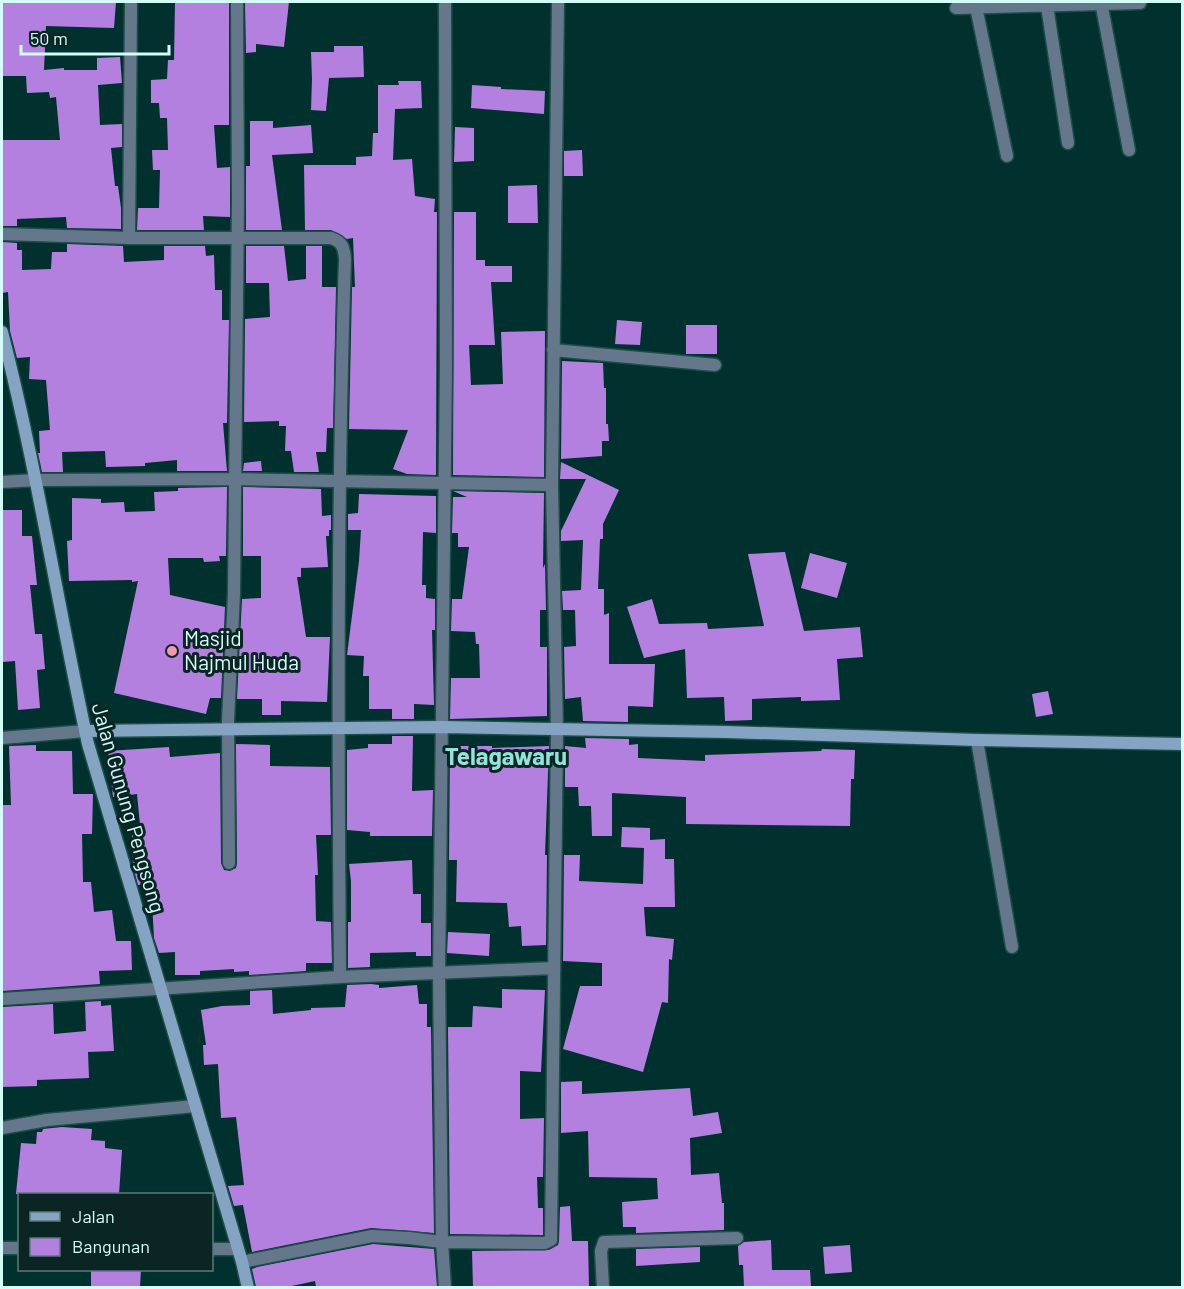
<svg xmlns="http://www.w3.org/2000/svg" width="1184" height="1289" viewBox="0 0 1184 1289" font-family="Barlow,sans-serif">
  <rect width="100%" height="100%" fill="#00312e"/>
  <path fill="#b480e0" d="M2,2h114l-2,26 -68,-2 -2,44 20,-2v2h33v-12l23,-1 2,26 -24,2 2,40 22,-1v23l-11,1 4,38h3l3,22v21l-54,-1 -1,-11 -49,2v7h-15v-17h1l-1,-69h58l-4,-43 -6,1 -1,-6 -22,1 -1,-17h-24z
    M175,2h54v123h-15l3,43 13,-1v50l-27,-1 1,14h-67l1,-22h21l1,-38h-7l-1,-20h16l-1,-32h-7l-1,-15h-8v-23l16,-1 1,-19h6z
    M245,2h44l-5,45 -28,-3v8l-10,1z
    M334,46h29l1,31 -35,1 -3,33 -15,-1 1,-31 -1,-27h23z
    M398,81h23l1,27 -27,1 -2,51 19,-1 3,37 20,3 -1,13h3l-1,263 -29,-1 -14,-5 15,-39 -59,-1 3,-142h3l-2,-49 -6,1 -16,-9h-26l-1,-65h52v-8l16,-1 1,-23h5v-48h21z
    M472,85l29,2v2l44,2 -1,23 -73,-6z
    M250,121h23v7l38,-3 2,28 -41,2 10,75h-36v-64h4z
    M455,127l19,1v33l-20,1z
    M582,150l1,26h-19v-25z
    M537,185l1,38h-30v-37z
    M454,212h22v48h9v6h27v16h-21l4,63h-26l2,40 32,-1 -2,-52 44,-1 -1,146 -91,-2z
    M2,242l15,1v7h5v20l29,-1 1,-17h15v-8l56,2 1,16 40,-2v-14h41l1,10 8,-1 1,35h7v30h7l-2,103h-4l4,48h-50v-11l-32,3v3l-39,1 -1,-16 -43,1 1,20h-21l-4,-19h2l-1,-22 11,-1 -4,-50 -17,-1 1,-22 -13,1 -7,-27 -2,-39 -6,1z
    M246,246h38l4,35 18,-2v-33h16v41h14l-3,141h-6l-1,24h-10l3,20h-25l-3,-21h-6l1,-25h-7v-5l-35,1 1,-103 25,-2 -1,-34h-23z
    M617,320l25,2 -2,23 -25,-1z
    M686,325h31v29h-31z
    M562,361l41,2 1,25h2v36h2l1,17h-7v15l-41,3z
    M261,461l1,10h-19l1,-8z
    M561,462l58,28 -16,34v15h-3l-2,50h6v26l5,-2v51h46l-2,43 -25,-1v16l-45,-1 -2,-24 -16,2 -1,-52 12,-1 -1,-36h-12l-1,-19 19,-1 2,-50 -22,1v-10l25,-52h-26z
    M227,487l-1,69h-7l1,5 -16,1 -1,-4h-35l2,37 55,12 -4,91h-11l-4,16 -92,-21 24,-112 -6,1v-2l-63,1 -2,-40 5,-1v-42l29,1v4l23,-1 1,10 30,-1 -1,-19 24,-1v-3z
    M243,487l78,2 1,27 9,-1v15h-2v6h-3l2,31 -27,1v9h-4l9,60h24l-3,65 -46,-1v14h-19v-16h-25l5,-100 19,-1v-42h-18z
    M453,491l91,2 -1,75 2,-4 1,46h-6v37h7v69l-97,3 1,-41h29l-1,-34h-3l-1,-12 -24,-1 1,-32h10l7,-52h-11v-14h-6l1,-36h14z
    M359,494l77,2v37l-13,-1 -1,53h4v13l9,1v31h-3l2,75 -20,-1v15h-22v-10h-23v-33h-6l1,-20 -17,-1 12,-94 2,-31h-13v-16l10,-1z
    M2,510h20v26h10l5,49h-7l5,49h7l3,35 -8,1 3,38 -22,2 -3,-49 -13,1z
    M785,552l19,79 56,-4 3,30 -26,2 3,41 -39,1v-4l-49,2v21l-27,1 -1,-24 -37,1 -2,-49 -41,9 -17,-51 25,-8 7,25 48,-1 1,6 56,-3 -16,-72z
    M810,553l37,10 -10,35 -36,-10z
    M1048,691l5,23 -17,3 -4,-23z
    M392,736h21l-1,55 21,-1 -1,46h-62v-4l-23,-2v-80l21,-2v-4h24z
    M585,738l44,1v6l9,-1v14l67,3v-6l116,-4 1,-2 33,1 -1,29h-3l-1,47 -164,-2v-27l-74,-4v43h-20l-1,-30h-12l-1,-19h-13v-41l21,2z
    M236,744l34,1v21l60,1 1,68h-15l2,40h-3l1,46 15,1 1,41h-26v8l-57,4v-4l-15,1v-3l-34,2v4h-25v-23l-16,1 -5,-15 -3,-54 -13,1 -5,-19 -1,-31h9l-4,-41 -24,3 -5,-46 61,-4 1,10 50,-4 1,110 3,7 6,1 6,-3 1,-5z
    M36,745v6h36l1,43h20l-1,40h-10l1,48h8l3,30 18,-2 4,31h15l1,29 -33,1 1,13 -98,7v-186h9l-2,-59z
    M450,746h42v2l57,-2 -4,109h2l-1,90 -24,1 -1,-20 -12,1 -2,-24 -51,-1 1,-42h-8z
    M622,827l28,1v12l15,-1v20h9l1,48h-31l2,29 28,3 -2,21 -3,-1 -1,44 -6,-1 -19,70 -80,-23 17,-63h22v-23l-39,-2 1,-106h16l-1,26 64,3 1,-36 -23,-1z
    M412,860l1,34h8v29h10v33h-15v-4l-46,1v14l-22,1v-46h3v-41l-2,-17z
    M448,932l42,2 -1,22 -42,-3z
    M371,984l8,1v3l38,-3 2,19h8v23h4l3,206 -63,-5 -119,24 -9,-47 -9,1 -6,-20 16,-1 -8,-68 -15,1 -3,-54 -14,1 -1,-20h3l-5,-35 21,-4 28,-1v-14l22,-1 1,24 38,-4v-2l34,-1 2,-22z
    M502,989l43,1 -4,82 -21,-1v48l24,-1 -1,59h-6l1,31h5v27l-93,-1 -2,-207h24l1,-21 29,2z
    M101,1001v5l10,-1 3,46 -26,1 1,26 -52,2v6l-35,1v-80l51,-3 1,30 32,-3 -1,-29z
    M582,1081v13l108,-6 3,28 25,-4 4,21 -32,5 1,37 28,-2 3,30h2v27l-88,3v-6h-13l-1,-25 36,-3 -1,-21 -68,-1 -1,-46 -27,2v-51z
    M62,1127l30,2 -1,11 14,1v7l17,2 -3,44h-103l5,-51 15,1 1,-12h5l1,-3z
    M570,1206l2,35h16l1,46h-116l-1,-36 77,-1 9,-5 1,-4 1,-34z
    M771,1240l1,30h38l1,17h-67l-1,-22h-4l-1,-19 6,-4z
    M373,1244l61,5 3,38h-121l-1,-6 -28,6h-31l-4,-18 5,-2z
    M850,1245l2,27 -27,2 -2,-27z
    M700,1247v15l-64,4v-17z
    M91,1269h50l-1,18h-49z"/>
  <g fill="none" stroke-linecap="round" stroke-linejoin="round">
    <g stroke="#1e4e4a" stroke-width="15">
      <path id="street" d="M445,2l1,364 -7,608 3,268 3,46
        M1101,2l28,148
        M1047,6l21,137
        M976,7l31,149
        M956,8l184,-5
        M2,234l127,4h202c12,4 13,10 14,21 -8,239 -7,479 -5,718
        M129,238l2,-236
        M553,350l162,15
        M2,482l34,-2 198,-1 318,6
        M2,738l83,-7
        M977,740l35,207
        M229,863l-1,-142 6,-128 4,-394 -1,-197
        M2,999l338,-22 214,-9
        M2,1128l45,-8 148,-14
        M2,1248h18
        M212,1249h25
        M242,1262l130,-26 37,2 33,4 103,1 6,-3 6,-510 -5,-245 6,-483
        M603,1288l-2,-37 3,-9 133,-4"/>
    </g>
    <g stroke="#1e4e4a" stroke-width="15">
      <path id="secondary" d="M2,332c35,136 56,275 86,412l154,518 6,26
        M85,731l357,-4 285,5 250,8 205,4"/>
    </g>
    <use href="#street" stroke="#65788b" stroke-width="12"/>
    <use href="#secondary" stroke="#85a4c3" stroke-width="12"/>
  </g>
  <circle fill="#f39aaa" stroke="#0a2523" stroke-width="2" cx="172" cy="651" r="6"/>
  <g text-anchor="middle" stroke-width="6" stroke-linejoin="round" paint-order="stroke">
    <g font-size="21" fill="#d5fdf8" stroke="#0a2523" text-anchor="start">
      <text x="184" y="646">Masjid<tspan x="184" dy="24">Najmul Huda</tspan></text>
    </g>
    <g font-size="21" fill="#d5fdf8" stroke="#0a2523">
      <text transform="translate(128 808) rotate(74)" y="7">Jalan Gunung Pengsong</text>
    </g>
    <g font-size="24" font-weight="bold" fill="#90e4db" stroke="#0a2523">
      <text x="506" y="765">Telagawaru</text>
    </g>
  </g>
  <rect width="1184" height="1289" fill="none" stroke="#d5fdf8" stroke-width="6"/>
  <rect x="18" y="1193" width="195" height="78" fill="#0a2523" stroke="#5b7b78" stroke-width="1.5"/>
  <rect x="30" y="1212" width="30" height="9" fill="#85a4c3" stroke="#5b7b78" stroke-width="1.5"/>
  <text x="72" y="1223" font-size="18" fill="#d5fdf8">Jalan</text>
  <rect x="30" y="1238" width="30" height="18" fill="#b480e0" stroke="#5b7b78" stroke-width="1.5"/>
  <text x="72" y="1253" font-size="18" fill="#d5fdf8">Bangunan</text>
  <path d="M21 45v9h148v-9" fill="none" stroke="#d5fdf8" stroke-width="3"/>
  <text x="30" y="45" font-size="18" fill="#d5fdf8" stroke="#0a2523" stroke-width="4.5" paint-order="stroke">50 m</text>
</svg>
